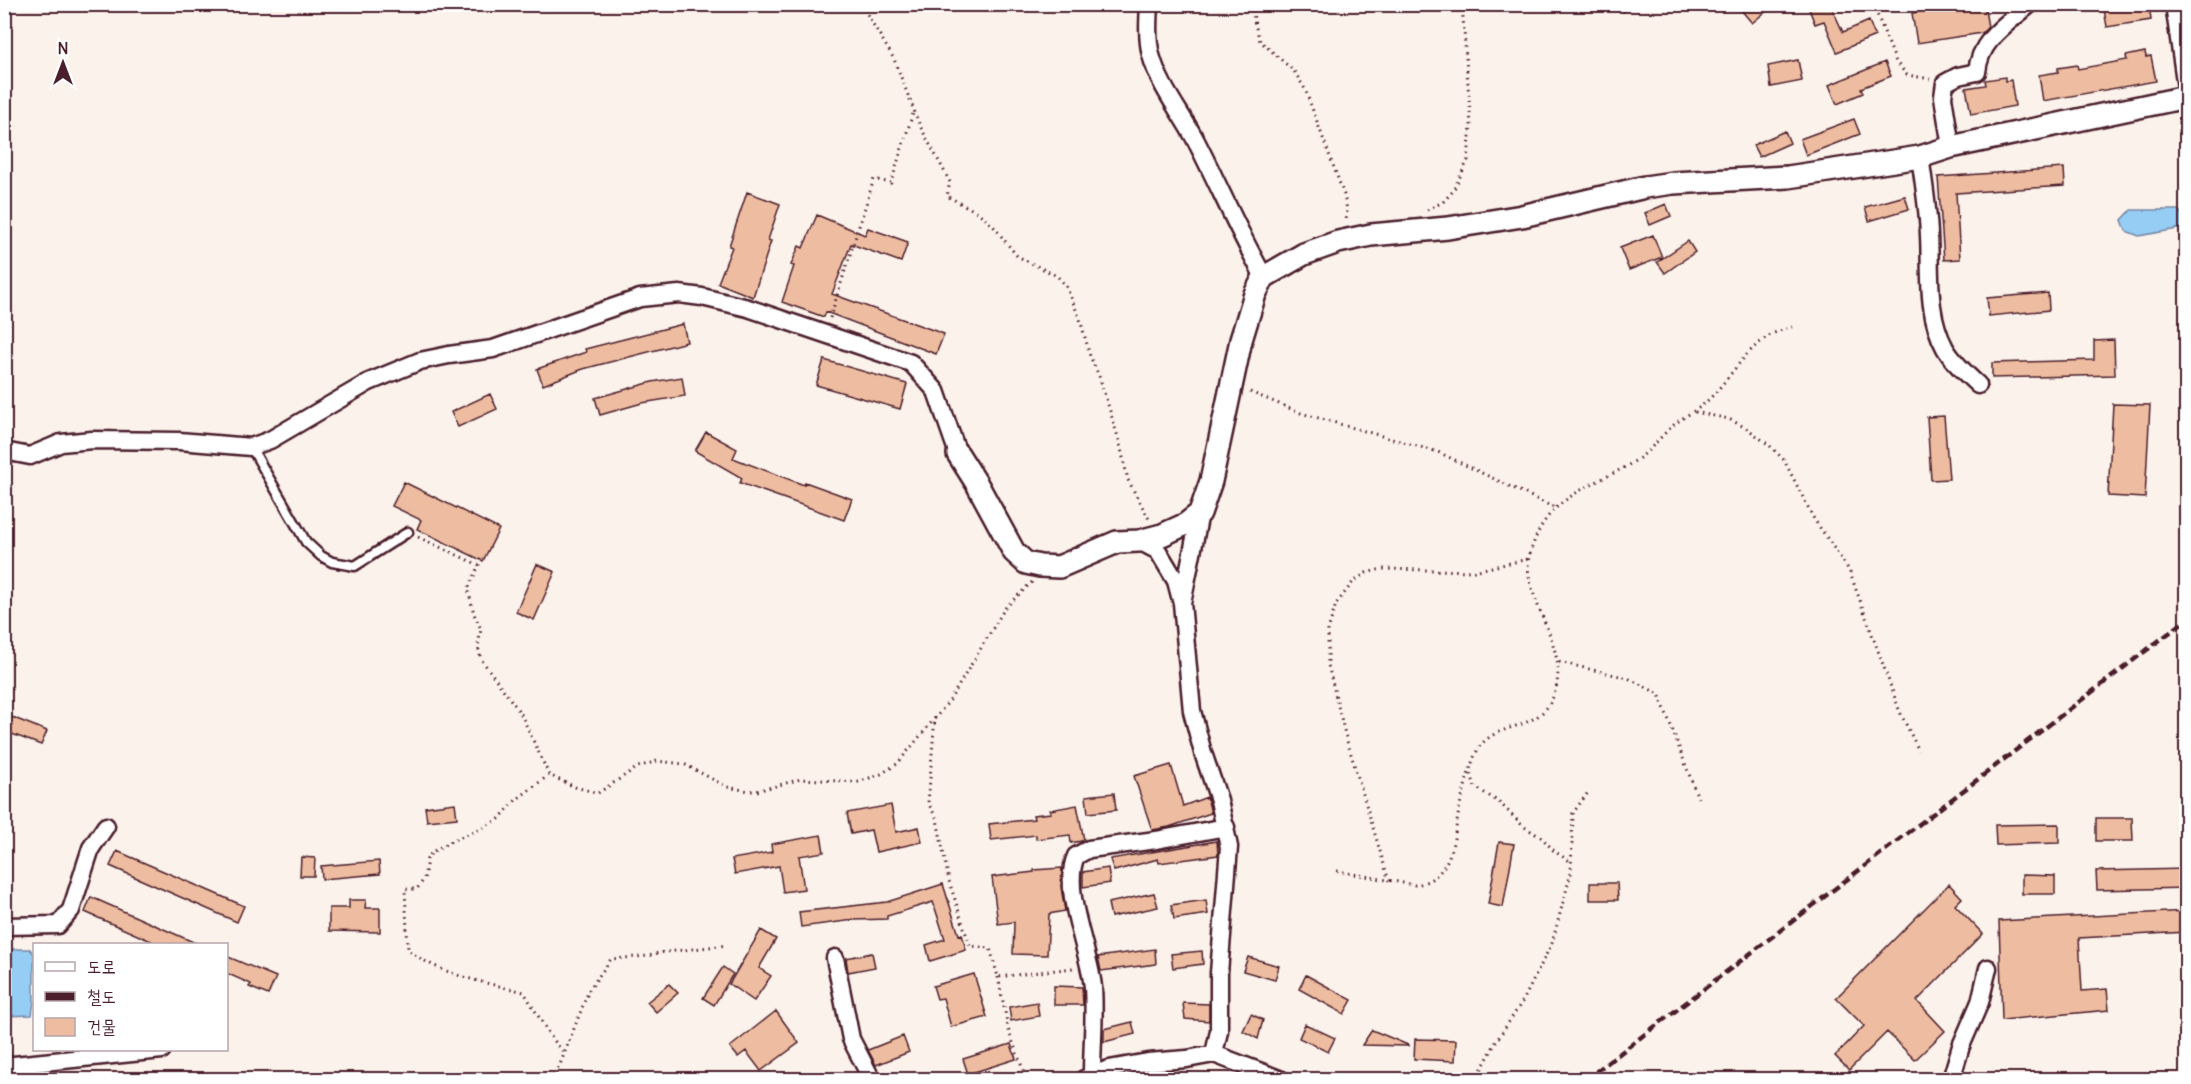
<svg xmlns="http://www.w3.org/2000/svg" width="2191" height="1084" viewBox="0 0 2191 1084" font-family="Delius,'Poor Story',sans-serif">
  <rect width="100%" height="100%" fill="#fcf2ec"/>
  <filter id="ink" filterUnits="userSpaceOnUse"><feTurbulence type="fractalNoise" baseFrequency=".0167" numOctaves="2"/><feDisplacementMap in="SourceGraphic" scale="12" xChannelSelector="R" yChannelSelector="G"/><feConvolveMatrix kernelMatrix="1 2 1 2 8 2 1 2 1" color-interpolation-filters="sRGB"/></filter>
  <g filter="url(#ink)">
    <path fill="#95cdf4" stroke="#7787a4" stroke-width="1.5" d="M2131,210h47l8,9 -3,9 -44,8 -13,-5 -4,-11z
      M4,949h26l4,5v48l-2,13 -27,1z"/>
    <path fill="#eebca0" stroke="#4a1f2b" stroke-width="1.5" d="M1736,4h39l-23,19z
      M1807,4h23l13,28 26,-11 6,15 -38,16 -13,-31 -9,3z
      M1968,4h16l4,23 -6,6 -65,10 -5,-30z
      M2103,4h46l2,16 -44,7z
      M2145,52l1,5 5,-1 5,25 -113,20 -4,-26 19,-3v-4l19,-3 1,4 49,-9 -1,-4z
      M1798,60l4,21 -31,6 -3,-21z
      M1885,62l6,14 -30,12 2,5 -26,11 -8,-19z
      M2005,77v4l6,-1 4,26 -44,8 -5,-26 20,-3 -1,-5z
      M1854,119l6,15 -54,21 -6,-16z
      M1785,131l5,12 -31,14 -6,-12z
      M2064,168l1,18 -109,7 4,66 -16,1 -6,-83z
      M747,192l33,12 -12,36 3,1 -18,56 -35,-14 14,-36 -3,-1z
      M1905,196l4,13 -40,12 -4,-14z
      M1666,204l5,12 -21,9 -5,-12z
      M817,215l48,20 3,-7 40,14 -7,20 -50,-18 -19,50 112,40 -8,20 -110,-42 -2,5 -42,-15 12,-36 -3,-1 8,-19 4,2z
      M1653,235l9,22 -33,13 -9,-22z
      M1688,241l7,11 -30,21 -8,-11z
      M2048,293l1,17 -60,6 -2,-18z
      M683,324l4,18 -104,27 -40,16 -6,-16 49,-17 -1,-3z
      M2114,340l1,35 -123,3v-15l102,-3v-19z
      M824,360l83,24 -7,25 -84,-24z
      M682,377l3,19 -43,7 -42,12 -5,-17 57,-16z
      M490,394l7,15 -39,18 -7,-15z
      M2113,404l37,1 -5,93 -37,-2z
      M1944,416l5,63 -18,1 -4,-63z
      M706,432l31,17 -4,9 71,27 1,-3 47,17 -8,21 -104,-37 2,-5 -47,-27z
      M404,482l95,47 -16,32 -66,-32 4,-9 -29,-14z
      M537,564l18,8 -21,48 -18,-8z
      M4,714l43,17 -6,14 -37,-14z
      M1171,765l12,41 24,-9 4,16 -42,14 -17,3 -18,-54z
      M1114,793l2,17 -28,3 -2,-17z
      M455,803l2,15 -30,3 -2,-14z
      M891,805l5,27 23,-5 3,15 -46,10 -5,-22 -20,4 -4,-21z
      M1077,805l7,35 -3,1 -10,2 -1,-8 -34,4v-4l-45,5 -2,-16 45,-5 -1,-4 18,-2 -1,-3z
      M2096,818h36l1,23h-37z
      M2059,824v19l-63,2 -1,-20z
      M821,835l3,17 -25,4 5,33 -21,3 -4,-26 -44,8 -3,-15 40,-7 -1,-8z
      M1217,841l1,14 -59,8 -1,-4 -44,12 -4,-12z
      M1499,842l15,2 -11,63 -15,-3z
      M117,851l127,55 -7,16 -127,-56z
      M301,857l14,1 -1,18h-14z
      M379,861l1,13 -58,5 -1,-13z
      M1062,868l-1,19 4,24 -16,3 -2,41 -34,-1 1,-32 -16,2 -6,-47 42,-5v-2z
      M1108,868l2,15 -27,4v-15z
      M2187,869v19l-90,2 -1,-19z
      M2022,875l33,1v18h-33z
      M1590,883h27l1,17h-28z
      M943,884l16,51 3,-1 4,16 -36,11 -4,-16 19,-6 -12,-37 -46,14v3l-33,1 -53,7 -2,-15 88,-10z
      M1949,884l13,14 -7,7 28,29 -66,67 28,30 -30,29 -28,-28 -38,38 -14,-14 29,-30 -28,-28z
      M1154,893l4,14 -47,10 -3,-14z
      M91,897l109,48h-40l-75,-33z
      M349,900h17l-1,8h15v24l-51,-1v-23h20z
      M1206,900l2,14 -34,5 -3,-14z
      M2187,911v21l-108,6 3,53 25,-2 2,21 -107,10 -3,-99z
      M761,930l15,9 -17,29 12,8 -17,25 -25,-17z
      M1155,949l1,15 -55,7 -3,-14z
      M1202,951l1,13 -30,4 -2,-14z
      M872,953l3,14 -27,5 -2,-14z
      M226,956l50,21 -8,18 -19,-8 2,-3 -25,-11z
      M1248,957l31,9 -4,14 -32,-9z
      M723,967l10,7 -19,31 -11,-7z
      M974,974l13,43 -36,10 -8,-29 -6,1 -4,-13z
      M1306,975l46,25 -8,14 -45,-25z
      M669,984l9,9 -22,19 -9,-10z
      M1054,986l28,1 1,18h-29z
      M1037,1002l2,14 -28,5 -2,-14z
      M1183,1003l26,1v17l-24,-2z
      M776,1011l23,32 -38,28 -15,-20 -8,6 -8,-10z
      M1251,1014l12,6 -5,19 -15,-8z
      M1132,1022l3,12 -31,8v-13z
      M1305,1024l30,14 -7,14 -29,-14z
      M1372,1030l36,15v1l-46,-1z
      M903,1036l6,16 -33,13 -8,-15z
      M1415,1039l41,1 -1,21 -41,-2z
      M1011,1044l5,15 -48,15 -5,-15z"/>
    <g fill="none" stroke-linecap="round" stroke-linejoin="round">
      <g stroke="#4a1f2b" stroke-width="13">
        <path id="service" d="M251,447l55,95 15,14 11,6 23,4 53,-34"/>
      </g>
      <g stroke="#4a1f2b" stroke-width="21">
        <path id="minor" d="M1149,4c-1,17 -2,35 2,51 8,30 28,55 43,82 24,46 44,94 70,140
          M2174,4l12,84
          M1951,147l-8,-50 2,-14 13,-7 19,-4c3,-33 30,-48 53,-68
          M1920,157c4,26 8,52 9,78 2,38 -3,78 16,113 8,14 21,26 33,37
          M4,451l26,5 31,-13 31,-3 87,1 72,6 19,-7 99,-58 51,-21 29,-6 44,-6 147,-51 39,-4 23,3 46,11 163,55 25,28 22,63
          M1200,513l-18,90 10,108 11,42 16,47 10,47 -10,126v58l-5,23
          M1139,541l19,10 18,30 5,19
          M4,926l54,-1 13,-15 20,-62 15,-22
          M835,958l16,81 21,41
          M4,1066l158,-16
          M1092,1075c0,-30 3,-59 1,-88 -4,-38 -32,-97 -17,-131l13,-7 67,-9 70,-13
          M1084,1079l25,-10 39,-7 39,-3 27,-5 68,26
          M1951,1080l10,-34 19,-44 8,-34"/>
      </g>
      <g stroke="#4a1f2b" stroke-width="26">
        <path id="tertiary" d="M958,454l19,30 37,68 12,11 14,3 19,1 58,-25 22,-1 23,-6 24,-11 14,-11 11,-32 30,-141 14,-46 9,-17 40,-23 34,-12 33,-7 77,-7 74,-12 123,-29 28,-4 115,-6 132,-20 31,-10 235,-50"/>
      </g>
      <path stroke="#4a1f2b" stroke-width="3" stroke-dasharray="1.5 4.5" stroke-linecap="butt" d="M861,4l33,55 26,67 30,56 -3,14 32,17 15,14 23,29 40,20 9,10 14,33 10,37 9,20 20,64 9,40 21,39
        M1253,4l1,17 6,20 34,30 11,18 39,106 3,15 -1,12
        M1600,4c14,6 25,12 37,0
        M1873,4l23,58 11,13 23,4
        M1427,210l16,-8 10,-11 15,-31 3,-35 -9,-121
        M830,318l44,-139 17,4 22,-70
        M1250,392l51,21 137,39 117,56
        M1695,412l34,7 19,10 21,16 15,15 30,59 35,51 51,142 19,39
        M418,537l61,28 -11,24 6,25 7,15 -3,17 3,13 40,55 28,61 26,12 23,6 40,-26 19,-6 27,3 43,23 22,4h8l44,-12 57,3 23,-8 16,-10 53,-64 55,-92 27,-26
        M1559,662l69,16 31,16 39,104
        M935,717l-7,86 9,16 12,62 21,65 20,2 8,29 75,-9
        M1471,774l4,13 24,15 24,24 19,12 12,13 17,11
        M549,775l-33,25 -17,19 -20,11 -26,10 -21,12 -5,7 -3,20 -7,10h-12l3,61c34,26 76,32 116,42l25,42 14,18
        M1337,871l78,14c41,-7 38,-52 46,-84 4,-13 9,-36 15,-48 15,-33 62,-19 77,-56 16,-38 -12,-75 -22,-112 -2,-9 -4,-18 -2,-27 4,-18 14,-39 28,-51 22,-20 53,-30 78,-46 16,-10 26,-26 40,-37 9,-8 21,-13 30,-21 21,-19 35,-46 58,-63 8,-7 19,-10 29,-13
        M1389,881l-44,-147 -17,-69v-35l8,-26 17,-22 13,-9 16,-4 92,2 54,-12
        M998,977l11,55 18,48
        M554,1080l35,-90 22,-31 38,-3 9,-3 69,-8
        M1476,1080l21,-40 27,-41 28,-56 19,-70 2,-60 16,-22
        M1889,1080l13,-4 35,2"/>
      <use href="#service" stroke="#fff" stroke-width="8"/>
      <use href="#minor" stroke="#fff" stroke-width="16"/>
      <use href="#tertiary" stroke="#fff" stroke-width="21"/>
      <path stroke="#4a1f2b" stroke-width="4.5" stroke-dasharray="9 4.5" stroke-linecap="butt" d="M1585,1080l601,-460"/>
    </g>
  </g>
  <rect width="2191" height="1084" fill="none" stroke="#fff" stroke-width="24"/>
  <rect x="12" y="12" width="2167" height="1060" fill="none" stroke="#4a1f2b" stroke-width="2" filter="url(#ink)"/>
  <rect x="33" y="943" width="195" height="108" fill="#ffffff" stroke="#b7a5aa" stroke-width="1.5"/>
  <rect x="45" y="962" width="30" height="9" fill="#ffffff" stroke="#b7a5aa" stroke-width="1.5"/>
  <text x="87" y="973" font-size="18" fill="#4a1f2b">도로</text>
  <rect x="45" y="992" width="30" height="9" fill="#4a1f2b" stroke="#b7a5aa" stroke-width="1.5"/>
  <text x="87" y="1003" font-size="18" fill="#4a1f2b">철도</text>
  <rect x="45" y="1018" width="30" height="18" fill="#eebca0" stroke="#b7a5aa" stroke-width="1.5"/>
  <text x="87" y="1033" font-size="18" fill="#4a1f2b">건물</text>
  <g transform="translate(63 63)" stroke="#ffffff" stroke-width="4.5" paint-order="stroke">
  <path d="M0-4.5L10 22L0 15L-10 22Z" fill="#4a1f2b"/>
  <text y="-9" font-size="16" font-weight="bold" text-anchor="middle" fill="#4a1f2b">N</text>
  </g>
</svg>
